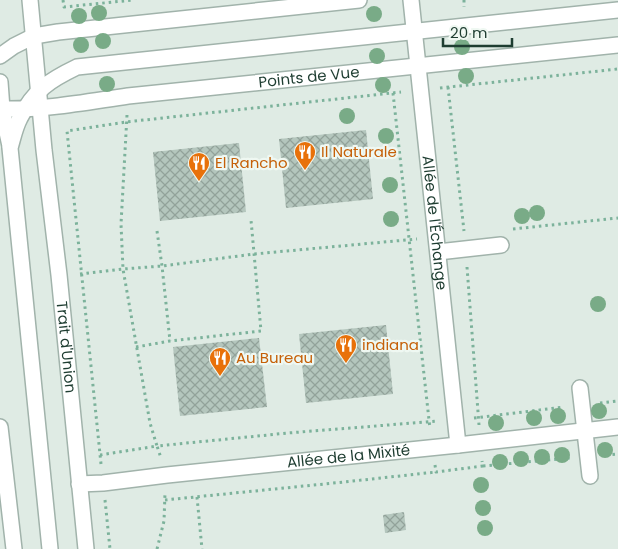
<svg xmlns="http://www.w3.org/2000/svg" width="618" height="549" viewBox="0 0 618 549" font-family="Poppins,sans-serif">
  <defs>
    <pattern id="building-cross-hatch" width="8" height="8" patternUnits="userSpaceOnUse" patternTransform="scale(1.25)"><rect width="8" height="8" fill="#b4c6bd"/><path d="M0 0l8 8M0 8l8-8" fill="none" stroke="#92a29a"/></pattern>
  </defs>
  <rect width="100%" height="100%" fill="#dfebe4"/>
  <path fill="url(#building-cross-hatch)" d="M366,130l7,69 -87,9 -7,-69z
    M239,143l7,69 -86,9 -7,-69z
    M386,325l7,69 -87,9 -7,-69z
    M259,338l8,69 -87,9 -7,-69z
    M404,512l2,18 -21,3 -2,-18z"/>
  <g fill="none" stroke-linecap="round" stroke-linejoin="round">
    <g stroke="#a1b3ab" stroke-width="18">
      <g id="minor">
        <path id="s1" d="M30,0l14,150 15,125 27,274"/>
        <path id="s2" d="M411,0l47,445"/>
        <path d="M0,56l14,-10 20,-10 24,-4 301,-32"/>
        <path d="M0,82l2,27 8,37"/>
        <path id="s3" d="M0,108l2,1c43,1 84,-7 126,-13l490,-51"/>
        <path d="M438,252l63,-7"/>
        <path d="M580,388l10,88"/>
        <path d="M0,427l14,122"/>
        <path id="s4" d="M79,484l24,-1 64,-8 291,-30 160,-18"/>
        <path d="M50,549l-40,-401c3,-10 5,-21 10,-30 14,-28 30,-38 57,-51l541,-57"/>
      </g>
    </g>
    <path stroke="#7cb29b" stroke-width="3" stroke-dasharray="2.5 4" stroke-linecap="butt" d="M63,0l1,7 69,-7
      M464,0v7
      M448,87l16,144
      M440,88l178,-19
      M393,93l37,336
      M127,115l-6,109 2,45 27,154 7,23 131,-13 150,-12
      M513,229l105,-11
      M157,231l5,35 8,75
      M467,267l12,158
      M80,274l43,-5 39,-3 92,-12 163,-15
      M136,347l34,-6 91,-10 -10,-111
      M600,403l18,-2
      M474,418l90,-11
      M100,455l57,-9 4,12
      M606,455l12,-1
      M101,464l-34,-333 59,-9 275,-30
      M435,465l1,7 47,-6 -1,-5
      M483,466l87,-8
      M197,497l5,52
      M105,500l5,49
      M165,500l179,-18 92,-10
      M157,549l7,-28 1,-28"/>
    <use href="#minor" stroke="#fff" stroke-width="15"/>
  </g>
  <g fill="#79ab87">
    <circle cx="99" cy="13" r="8"/>
    <circle cx="374" cy="14" r="8"/>
    <circle cx="79" cy="16" r="8"/>
    <circle cx="103" cy="41" r="8"/>
    <circle cx="81" cy="45" r="8"/>
    <circle cx="462" cy="47" r="8"/>
    <circle cx="377" cy="56" r="8"/>
    <circle cx="466" cy="76" r="8"/>
    <circle cx="107" cy="84" r="8"/>
    <circle cx="383" cy="85" r="8"/>
    <circle cx="347" cy="116" r="8"/>
    <circle cx="386" cy="136" r="8"/>
    <circle cx="390" cy="185" r="8"/>
    <circle cx="537" cy="213" r="8"/>
    <circle cx="522" cy="216" r="8"/>
    <circle cx="391" cy="219" r="8"/>
    <circle cx="598" cy="304" r="8"/>
    <circle cx="599" cy="411" r="8"/>
    <circle cx="558" cy="416" r="8"/>
    <circle cx="534" cy="418" r="8"/>
    <circle cx="496" cy="423" r="8"/>
    <circle cx="605" cy="450" r="8"/>
    <circle cx="562" cy="455" r="8"/>
    <circle cx="542" cy="457" r="8"/>
    <circle cx="521" cy="459" r="8"/>
    <circle cx="500" cy="462" r="8"/>
    <circle cx="481" cy="485" r="8"/>
    <circle cx="483" cy="508" r="8"/>
    <circle cx="485" cy="528" r="8"/>
  </g>
  <defs>
    <g id="restaurant-pin" transform="scale(1.125)"><path d="M0 17L-7.5 6A9.5 9.5 0 1 1 7.5 6Z" fill="#e8710a" stroke="#eff8f2"/><path d="M-5-6h1v4h1v-4h1v4h1v-4h1v5L-1.5 .5V6h-2V.5L-5-1ZM5-6V6H3V1.5H1.5Q1.5-4 5-6Z" fill="#fff"/></g>
  </defs>
  <g fill-rule="evenodd">
    <use href="#restaurant-pin" x="305" y="152"/>
    <use href="#restaurant-pin" x="199" y="163"/>
    <use href="#restaurant-pin" x="346" y="345"/>
    <use href="#restaurant-pin" x="220" y="358"/>
  </g>
  <g text-anchor="middle" stroke-width="4.5" stroke-linejoin="round" paint-order="stroke">
    <g font-size="15" fill="#1e3d31" stroke="#eff8f2">
      <text dy="5" stroke="none"><textPath href="#s3" startOffset="311">Points de Vue</textPath></text>
      <text dy="5" stroke="none"><textPath href="#s2" startOffset="224">Allée de l'Échange</textPath></text>
      <text dy="5" stroke="none"><textPath href="#s1" startOffset="349">Trait d'Union</textPath></text>
      <text dy="5" stroke="none"><textPath href="#s4" startOffset="271">Allée de la Mixité</textPath></text>
    </g>
    <g font-size="15" fill="#c56008" stroke="#eff8f2" text-anchor="start">
      <text x="321" y="157">Il Naturale</text>
      <text x="215" y="168">El Rancho</text>
      <text x="362" y="350">indiana</text>
      <text x="236" y="363">Au Bureau</text>
    </g>
  </g>
  <path d="M443 38v8h69v-8" fill="none" stroke="#1e3d31" stroke-width="2.5"/>
  <text x="450" y="38" font-size="15" fill="#1e3d31" stroke="#eff8f2" stroke-width="4" paint-order="stroke">20 m</text>
</svg>
